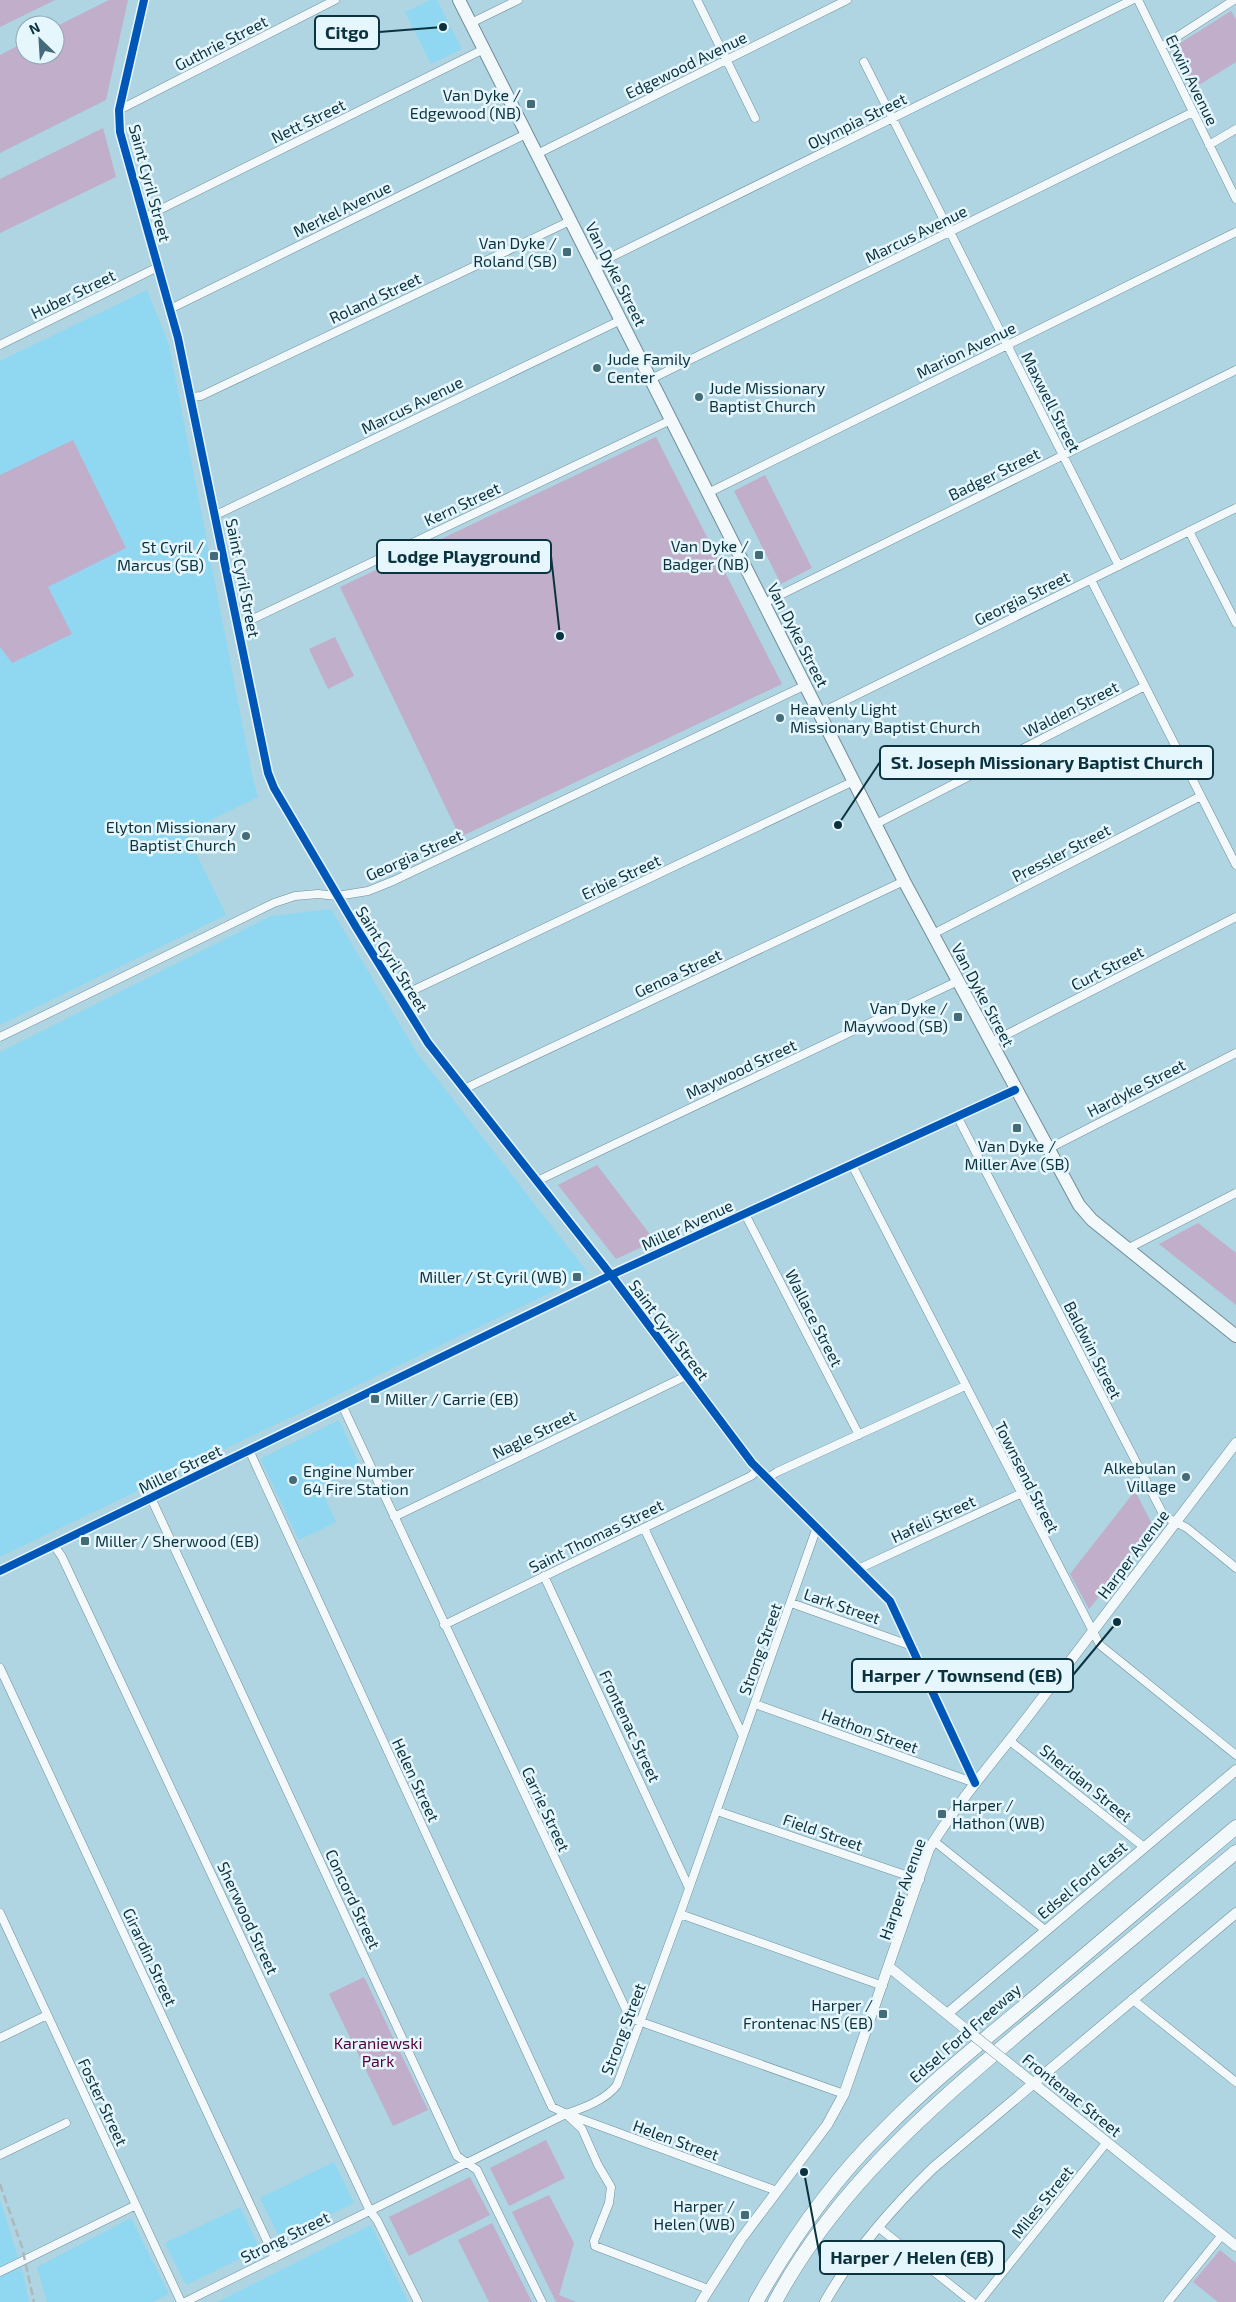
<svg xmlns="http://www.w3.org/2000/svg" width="1236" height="2302" viewBox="0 0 1236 2302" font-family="'Exo 2',sans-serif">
  <rect width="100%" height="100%" fill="#afd4e2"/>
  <path fill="#90d8f1" d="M430,0h7l25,49 -31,15 -26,-52z
    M147,290l22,55 84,434 5,18 -72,35 40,83 -226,110v-664z
    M331,909l86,144 172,221 -589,283v-505l271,-136z
    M339,1420l22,48 -41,19 16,35 -37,18 -39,-81z
    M334,2162l20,41 -74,36 -20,-41z
    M0,2200l23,73 6,29h-29z
    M240,2207l20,42 -74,36 -21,-42z
    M131,2218l38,76 -16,8h-106l-10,-35z
    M371,2225l37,77h-191z"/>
  <path fill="#c1aeca" d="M0,0h55l-55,27z
    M109,0h19l-22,100 -106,53v-98l25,-13v13h30v-28z
    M1231,11l5,8v43l-42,26 -20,-41z
    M103,128l13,49 -116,56v-54z
    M656,437l126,247 -322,153 -120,-250z
    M73,440l53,108 -78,39 24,47 -60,29 -12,-16v-172z
    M765,475l47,93 -31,16 -47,-93z
    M335,637l19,39 -26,13 -19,-40z
    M597,1165l58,76 -39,18 -58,-74z
    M1198,1223l38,30v52l-77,-61z
    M1135,1491l19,37 -65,81 -19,-35z
    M364,1977l64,133 -35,16 -64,-132z
    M546,2140l19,38 -56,28 -19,-38z
    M470,2177l20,38 -81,41 -20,-39z
    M549,2195l25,48 -15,52 17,7h-20l-44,-90z
    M492,2223l40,79h-43l-31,-62z
    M1220,2250l16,13v39h-18l-25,-20z"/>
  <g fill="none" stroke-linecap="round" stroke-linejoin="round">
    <g stroke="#6f8e98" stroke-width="9">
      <path id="minor" d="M144,0l-25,110 1,22 58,206 90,435 6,15 82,139 72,116 183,232 141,188 138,138 85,182
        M697,0l58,118
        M1138,0l98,199
        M471,23l47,-23
        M1161,47l73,-47
        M864,62l255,504
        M119,110l216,-110
        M1209,145l27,-16
        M537,154l310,-154
        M145,217l339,-168
        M593,266l539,-266
        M170,309l356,-175
        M0,345l158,-78
        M651,379l542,-267
        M191,397l10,-1 369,-175
        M708,493l528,-261
        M216,515l405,-195
        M1189,531l47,92
        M1091,580l145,285
        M764,603l472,-233
        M238,626l433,-206
        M820,713l416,-205
        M876,824l269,-138
        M933,934l268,-138
        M399,997l455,-216
        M0,1037l274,-134 21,-7 23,-2 19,2 31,-5 25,-10 413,-196
        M990,1043l246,-126
        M464,1089l440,-208
        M957,1116l205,396 4,5 21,11 49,40
        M1048,1149l188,-96
        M852,1165l248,480 136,110
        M537,1181l421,-200
        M745,1214l114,221
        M1127,1249l109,-56
        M342,1405l288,613 214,76
        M249,1450l303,657 15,7
        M768,1478l9,-6 188,-86
        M151,1498l306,658 20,14 65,132
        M394,1517l292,-141
        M644,1528l98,206
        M54,1545l8,12 308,654 7,9 41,82
        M858,1569l162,-75
        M0,1571l611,-296 404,-185
        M544,1576l145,312
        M791,1603l121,43
        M444,1625l307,-149 8,-7
        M0,1668l275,590
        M755,1704l220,79
        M1010,1741l134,106
        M717,1811l203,69
        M934,1841l111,89
        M0,1913l181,389
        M680,1914l203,72
        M1132,1999l104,83
        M0,2038l47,-23
        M566,2114l16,15 16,36 13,22 -2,16 -15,38 1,5 113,43
        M570,2115l207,76
        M0,2155l66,-32
        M878,2227l94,75
        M0,2272l136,-67
        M185,2302l381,-188c17,-6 40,-14 51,-29l63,-171 137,-387
        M979,2302l128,-160
        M1168,2302l54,-67"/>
    </g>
    <g stroke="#6f8e98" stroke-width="11">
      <path id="tertiary" d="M889,1967l74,60
        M947,2014l289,-244
        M1018,2071l218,175
        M701,2302l40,-63 86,-114 17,-31 85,-245c31,-51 71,-95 107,-143 67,-87 133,-175 200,-263
        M825,2302c28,-50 67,-94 108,-134l303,-255"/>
    </g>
    <g stroke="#6f8e98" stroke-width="14">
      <path id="primary" d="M459,0l445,881 175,324 13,15 144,116"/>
    </g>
    <g stroke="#6f8e98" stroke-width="15">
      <path id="motorway" d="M756,2302c35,-62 77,-122 128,-172 47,-48 99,-89 150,-132 67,-57 135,-114 202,-171
        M775,2302c60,-113 155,-194 251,-275 70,-59 140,-117 210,-175"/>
    </g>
    <use href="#minor" stroke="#f3f9fb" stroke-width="8"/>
    <use href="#tertiary" stroke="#f3f9fb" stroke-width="10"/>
    <use href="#primary" stroke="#f3f9fb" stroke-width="12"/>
    <use href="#motorway" stroke="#f3f9fb" stroke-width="14"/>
    <path stroke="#adb8bc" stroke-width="2.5" stroke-dasharray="8 4" stroke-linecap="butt" d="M0,2184l22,63 12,55"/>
    <g stroke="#6f8e98" stroke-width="11" stroke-linecap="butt">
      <path id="tertiary-bridge" d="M963,2027l55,44"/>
    </g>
    <use href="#tertiary-bridge" stroke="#f3f9fb" stroke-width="10"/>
    <g stroke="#e6f6fd" stroke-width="11">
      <path id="cycleway" d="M144,0l-25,110 1,22 58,206 90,435 6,15 82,139 72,116 183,232 141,188 138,138 85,182
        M0,1571l611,-296 404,-185"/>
    </g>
    <use href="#cycleway" stroke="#0057b8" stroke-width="8"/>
  </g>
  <g fill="#446b78" stroke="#e6f6fd" stroke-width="2">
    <rect x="526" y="99" width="10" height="10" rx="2.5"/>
    <rect x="562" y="247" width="10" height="10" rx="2.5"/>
    <circle cx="597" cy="368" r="5"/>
    <circle cx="699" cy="397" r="5"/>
    <rect x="754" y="550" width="10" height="10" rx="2.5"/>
    <rect x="209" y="551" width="10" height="10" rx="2.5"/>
    <circle cx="780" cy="718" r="5"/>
    <circle cx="246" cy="836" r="5"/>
    <rect x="953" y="1012" width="10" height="10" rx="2.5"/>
    <rect x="1012" y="1123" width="10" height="10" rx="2.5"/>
    <rect x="572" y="1272" width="10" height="10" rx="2.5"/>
    <rect x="370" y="1394" width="10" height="10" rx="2.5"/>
    <circle cx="1186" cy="1477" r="5"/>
    <circle cx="293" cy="1480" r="5"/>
    <rect x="80" y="1536" width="10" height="10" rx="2.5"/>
    <rect x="937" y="1809" width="10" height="10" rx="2.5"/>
    <rect x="878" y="2009" width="10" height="10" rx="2.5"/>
    <rect x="740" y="2210" width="10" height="10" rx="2.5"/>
  </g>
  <g text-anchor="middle" stroke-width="5" stroke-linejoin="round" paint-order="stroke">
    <g font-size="16" fill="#0b323f" stroke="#e6f6fd">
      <text transform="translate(221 43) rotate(-27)" y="6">Guthrie Street</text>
      <text transform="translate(686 65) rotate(-26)" y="6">Edgewood Avenue</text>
      <text transform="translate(1192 80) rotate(64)" y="6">Erwin Avenue</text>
      <text transform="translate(308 121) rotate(-26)" y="6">Nett Street</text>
      <text transform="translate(857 121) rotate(-26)" y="6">Olympia Street</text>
      <text transform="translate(150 183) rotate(75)" y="6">Saint Cyril Street</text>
      <text transform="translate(342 209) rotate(-26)" y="6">Merkel Avenue</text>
      <text transform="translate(916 234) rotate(-26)" y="6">Marcus Avenue</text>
      <text transform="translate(616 274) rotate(63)" y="6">Van Dyke Street</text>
      <text transform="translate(73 294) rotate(-26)" y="6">Huber Street</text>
      <text transform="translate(375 298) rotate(-25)" y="6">Roland Street</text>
      <text transform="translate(966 350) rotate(-26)" y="6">Marion Avenue</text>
      <text transform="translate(1051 402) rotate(63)" y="6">Maxwell Street</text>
      <text transform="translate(412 405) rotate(-26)" y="6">Marcus Avenue</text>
      <text transform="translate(994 474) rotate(-26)" y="6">Badger Street</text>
      <text transform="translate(462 504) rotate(-25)" y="6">Kern Street</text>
      <text transform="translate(243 578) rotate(79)" y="6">Saint Cyril Street</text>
      <text transform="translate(1022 598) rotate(-26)" y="6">Georgia Street</text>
      <text transform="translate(798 635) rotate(63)" y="6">Van Dyke Street</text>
      <text transform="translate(1071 709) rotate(-27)" y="6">Walden Street</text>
      <text transform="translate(1061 853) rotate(-27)" y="6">Pressler Street</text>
      <text transform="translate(414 855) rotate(-24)" y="6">Georgia Street</text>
      <text transform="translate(621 877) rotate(-25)" y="6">Erbie Street</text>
      <text transform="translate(392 959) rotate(58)" y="6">Saint Cyril Street</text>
      <text transform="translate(1107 968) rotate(-27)" y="6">Curt Street</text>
      <text transform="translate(678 973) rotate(-25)" y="6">Genoa Street</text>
      <text transform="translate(983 995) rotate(62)" y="6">Van Dyke Street</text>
      <text transform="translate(741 1069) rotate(-25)" y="6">Maywood Street</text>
      <text transform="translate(1136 1088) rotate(-27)" y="6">Hardyke Street</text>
      <text transform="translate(687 1225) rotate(-25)" y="6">Miller Avenue</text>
      <text transform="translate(814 1318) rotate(63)" y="6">Wallace Street</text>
      <text transform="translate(669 1330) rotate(53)" y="6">Saint Cyril Street</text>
      <text transform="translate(1093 1350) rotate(63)" y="6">Baldwin Street</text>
      <text transform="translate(534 1434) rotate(-26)" y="6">Nagle Street</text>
      <text transform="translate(180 1469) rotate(-26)" y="6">Miller Street</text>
      <text transform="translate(1027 1477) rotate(63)" y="6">Townsend Street</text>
      <text transform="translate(933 1519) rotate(-25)" y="6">Hafeli Street</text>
      <text transform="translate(596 1536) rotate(-26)" y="6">Saint Thomas Street</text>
      <text transform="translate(1133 1554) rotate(-53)" y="6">Harper Avenue</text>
      <text transform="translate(842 1606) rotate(19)" y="6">Lark Street</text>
      <text transform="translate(760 1649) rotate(-70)" y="6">Strong Street</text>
      <text transform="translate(630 1726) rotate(65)" y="6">Frontenac Street</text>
      <text transform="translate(870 1731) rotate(20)" y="6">Hathon Street</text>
      <text transform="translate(416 1780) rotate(65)" y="6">Helen Street</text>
      <text transform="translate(1086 1783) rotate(39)" y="6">Sheridan Street</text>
      <text transform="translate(546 1809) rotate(65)" y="6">Carrie Street</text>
      <text transform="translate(823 1832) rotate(19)" y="6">Field Street</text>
      <text transform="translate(1082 1880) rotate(-40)" y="6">Edsel Ford East</text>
      <text transform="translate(902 1889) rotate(-70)" y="6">Harper Avenue</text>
      <text transform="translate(353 1899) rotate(65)" y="6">Concord Street</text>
      <text transform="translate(248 1918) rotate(65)" y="6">Sherwood Street</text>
      <text transform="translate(150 1957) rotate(65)" y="6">Girardin Street</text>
      <text transform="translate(623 2029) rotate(-69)" y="6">Strong Street</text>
      <text transform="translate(965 2033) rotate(-41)" y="6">Edsel Ford Freeway</text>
      <text transform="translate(1072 2095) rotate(39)" y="6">Frontenac Street</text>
      <text transform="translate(103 2102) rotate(65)" y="6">Foster Street</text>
      <text transform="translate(676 2140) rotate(20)" y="6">Helen Street</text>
      <text transform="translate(1042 2202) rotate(-51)" y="6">Miles Street</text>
      <text transform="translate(285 2237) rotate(-26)" y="6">Strong Street</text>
    </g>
    <g font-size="16" fill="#0b323f" stroke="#e6f6fd" text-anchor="end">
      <text x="521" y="101">Van Dyke /<tspan x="521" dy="18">Edgewood (NB)</tspan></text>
      <text x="557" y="249">Van Dyke /<tspan x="557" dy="18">Roland (SB)</tspan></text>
      <text x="607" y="365" text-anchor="start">Jude Family<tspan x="607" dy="18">Center</tspan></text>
      <text x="709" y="394" text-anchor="start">Jude Missionary<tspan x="709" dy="18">Baptist Church</tspan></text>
      <text x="749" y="552">Van Dyke /<tspan x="749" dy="18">Badger (NB)</tspan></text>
      <text x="204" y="553">St Cyril /<tspan x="204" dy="18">Marcus (SB)</tspan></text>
      <text x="790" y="715" text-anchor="start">Heavenly Light<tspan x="790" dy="18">Missionary Baptist Church</tspan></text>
      <text x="236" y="833">Elyton Missionary<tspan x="236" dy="18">Baptist Church</tspan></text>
      <text x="948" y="1014">Van Dyke /<tspan x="948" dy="18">Maywood (SB)</tspan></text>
      <text x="1017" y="1152" text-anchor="middle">Van Dyke /<tspan x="1017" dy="18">Miller Ave (SB)</tspan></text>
      <text x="567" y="1283">Miller / St Cyril (WB)</text>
      <text x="385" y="1405" text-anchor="start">Miller / Carrie (EB)</text>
      <text x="1176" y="1474">Alkebulan<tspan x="1176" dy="18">Village</tspan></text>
      <text x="303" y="1477" text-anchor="start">Engine Number<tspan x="303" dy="18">64 Fire Station</tspan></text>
      <text x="95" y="1547" text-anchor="start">Miller / Sherwood (EB)</text>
      <text x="952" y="1811" text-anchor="start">Harper /<tspan x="952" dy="18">Hathon (WB)</tspan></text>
      <text x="873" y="2011">Harper /<tspan x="873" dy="18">Frontenac NS (EB)</tspan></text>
      <text x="735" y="2212">Harper /<tspan x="735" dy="18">Helen (WB)</tspan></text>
    </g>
    <g font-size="16" fill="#570040" stroke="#e6f6fd">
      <text x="378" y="2049">Karaniewski<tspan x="378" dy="18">Park</tspan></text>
    </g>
  </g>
  <path fill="none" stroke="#0b323f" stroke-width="2" d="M443 27L379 32M560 636L551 556M838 825L880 762M1117 1622L1073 1675M804 2172L820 2257"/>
  <g fill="#0b323f" stroke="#e6f6fd" stroke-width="2">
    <circle cx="443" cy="27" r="5"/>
    <circle cx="560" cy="636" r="5"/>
    <circle cx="838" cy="825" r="5"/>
    <circle cx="1117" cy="1622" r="5"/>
    <circle cx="804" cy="2172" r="5"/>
  </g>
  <g fill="#e6f6fd" stroke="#0b323f" stroke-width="2">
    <rect x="315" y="16" width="64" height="33" rx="5"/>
    <rect x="377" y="540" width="174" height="33" rx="5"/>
    <rect x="880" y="746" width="333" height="33" rx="5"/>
    <rect x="852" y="1659" width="221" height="33" rx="5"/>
    <rect x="820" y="2241" width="184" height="33" rx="5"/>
  </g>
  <g font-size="18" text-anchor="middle" font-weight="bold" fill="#0b323f">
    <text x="347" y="39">Citgo</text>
    <text x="464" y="563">Lodge Playground</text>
    <text x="1047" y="769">St. Joseph Missionary Baptist Church</text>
    <text x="962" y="1682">Harper / Townsend (EB)</text>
    <text x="912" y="2264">Harper / Helen (EB)</text>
  </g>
  <g transform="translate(40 40) rotate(335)"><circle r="24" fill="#e6f6fd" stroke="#8ea8b1"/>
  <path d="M0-4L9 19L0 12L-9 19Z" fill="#446b78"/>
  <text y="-8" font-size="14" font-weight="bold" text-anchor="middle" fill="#0b323f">N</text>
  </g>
</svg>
